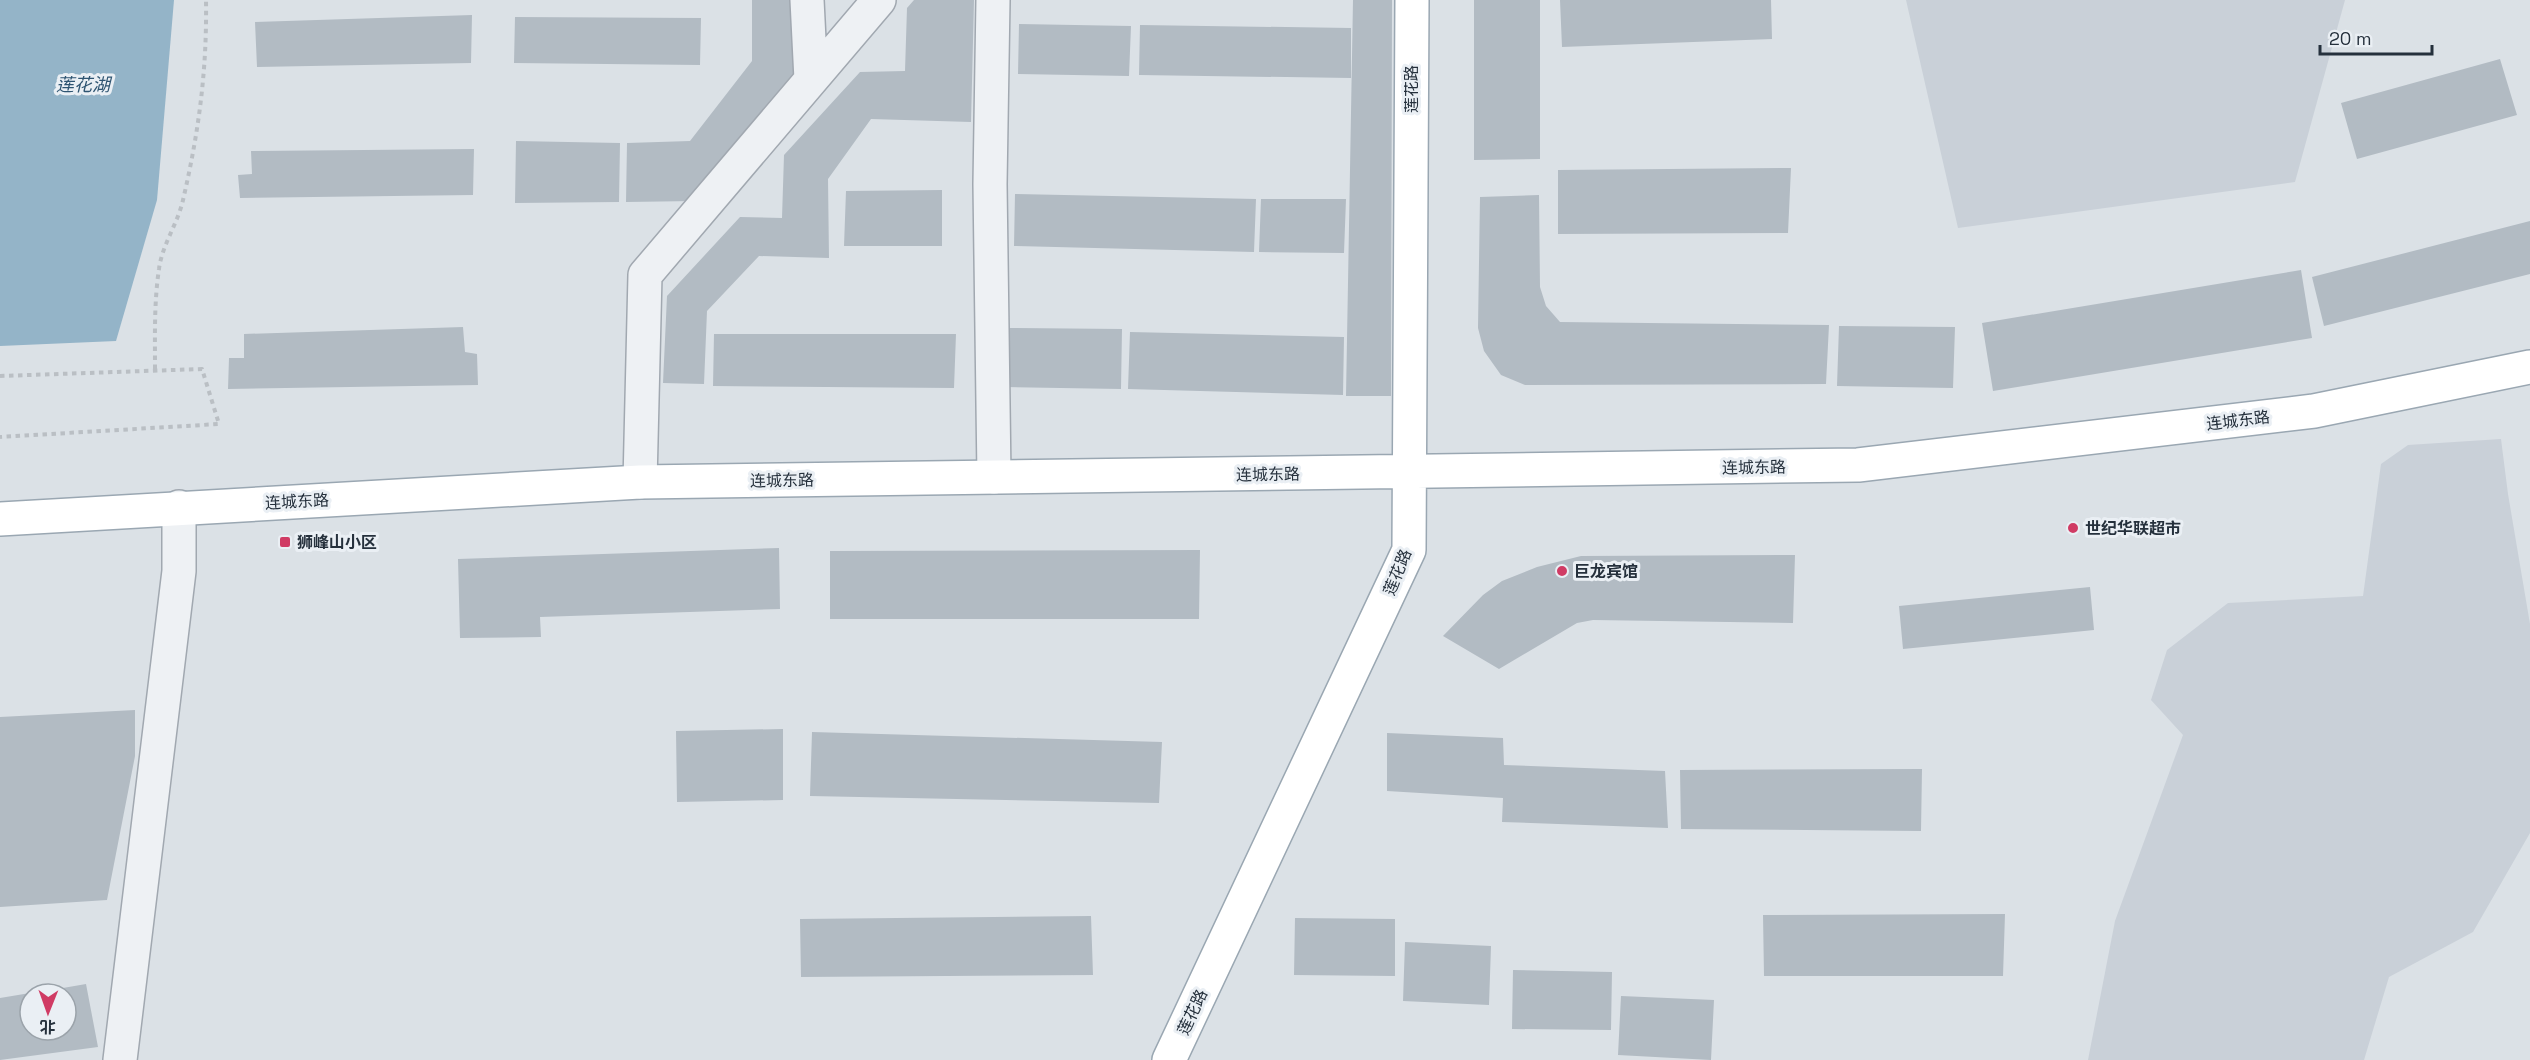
<svg xmlns="http://www.w3.org/2000/svg" width="2530" height="1060" viewBox="0 0 2530 1060" font-family="'Space Grotesk','Noto Sans SC',sans-serif">
  <rect width="100%" height="100%" fill="#dbe1e6"/>
  <path fill="#c9d0d8" d="M1906,0h439l-50,182 -337,46z
    M2501,439l7,55 22,130v209l-57,99 -84,45 -25,83h-276l27,-139 68,-186 -32,-35 16,-50 61,-47 135,-7 18,-132 27,-19z"/>
  <path fill="#94b4c8" d="M0,0h174l-17,200 -41,141 -116,5z"/>
  <path fill="#b2bbc3" d="M752,0h43l3,81 -103,120 -69,1 1,-59 63,-2 62,-80z
    M914,0h60l-3,122 -100,-3 -43,60 1,79 -70,-2 -52,55 -3,73 -41,-1 4,-87 73,-79 42,1 2,-63 76,-83 45,-1 2,-63z
    M1353,0h39l-1,396h-45z
    M1474,0h66v159l-66,1z
    M1560,0h211l1,39 -210,8z
    M472,15l-1,48 -214,4 -2,-45z
    M515,17l186,1 -1,47 -186,-2z
    M1019,24l112,2 -2,50 -111,-2z
    M1140,25l211,3v50l-212,-3z
    M2500,59l17,56 -160,44 -16,-56z
    M516,141l104,2 -1,59 -104,1z
    M474,149l-1,46 -233,3 -2,-23 14,-1 -1,-23z
    M1791,168l-3,65 -230,1v-64z
    M942,190v56h-98l2,-55z
    M1015,194l241,5 -2,53 -240,-6z
    M1539,195l1,92 6,19 14,16 269,3 -3,59 -301,1 -24,-10 -17,-24 -6,-23 2,-131z
    M1261,199h85l-2,54 -85,-1z
    M2530,221v53l-206,52 -12,-49z
    M2301,270l11,68 -319,53 -11,-68z
    M1839,326l116,1 -2,61 -116,-2z
    M463,327l2,25 12,2 1,31 -250,4 1,-31h15v-24z
    M1008,328l114,1 -1,60 -114,-2z
    M1130,332l214,5 -1,58 -215,-6z
    M714,334h242l-2,54 -241,-2z
    M779,548l1,61 -240,8 1,20 -81,1 -2,-79z
    M1200,550l-1,69h-369v-68z
    M1795,555l-2,68 -200,-3 -16,3 -78,46 -56,-33 40,-41 19,-14 35,-14 44,-11z
    M2090,587l4,43 -191,19 -4,-43z
    M135,710v46l-28,144 -107,7v-190z
    M783,729v71l-106,2 -1,-71z
    M812,732l350,10 -3,61 -349,-7z
    M1387,733l116,5 1,27 161,6 3,57 -166,-6 1,-24 -116,-7z
    M1922,769l-1,62 -240,-2 -1,-59z
    M2005,914l-2,62h-239l-1,-61z
    M1091,916l2,59 -292,2 -1,-58z
    M1295,918l100,1v57l-101,-1z
    M1405,942l86,4 -2,59 -86,-4z
    M1513,970l99,2 -1,58 -99,-1z
    M86,984l12,63 -98,13v-62l30,-5v37h36v-36l-32,-1z
    M1621,996l93,4 -3,60 -93,-5z"/>
  <g fill="none" stroke-linecap="round" stroke-linejoin="round">
    <g stroke="#a1a8b0" stroke-width="36">
      <path id="minor" d="M807,0l4,80
        M993,0l-3,184 4,293
        M640,482l5,-207 234,-275
        M120,1060l59,-489v-64"/>
    </g>
    <g stroke="#9aa7b2" stroke-width="36">
      <path id="major" d="M0,519l640,-37 1218,-17 456,-54 216,-44
        M1169,1060l240,-510 3,-550"/>
    </g>
    <path stroke="#babfc4" stroke-width="4" stroke-dasharray="4.5 4.5" stroke-linecap="butt" d="M155,369c0,-33 -1,-67 4,-100 3,-24 19,-46 24,-69 16,-69 24,-130 23,-200
      M0,376l202,-7 17,55 -219,13"/>
    <use href="#minor" stroke="#eef1f4" stroke-width="33"/>
    <use href="#major" stroke="#fff" stroke-width="33"/>
  </g>
  <g fill="#d03b64" stroke="#eaeff4" stroke-width="2">
    <circle cx="2073" cy="528" r="6"/>
    <rect x="279" y="536" width="12" height="12" rx="3"/>
    <circle cx="1562" cy="571" r="6"/>
  </g>
  <g text-anchor="middle" stroke-width="6" stroke-linejoin="round" paint-order="stroke">
    <g font-size="16" fill="#25303c" stroke="#eaeff4">
      <text transform="translate(1411 89) rotate(-90)" y="6">莲花路</text>
      <text transform="translate(2238 420) rotate(-7)" y="6">连城东路</text>
      <text transform="translate(1754 467) rotate(-1)" y="6">连城东路</text>
      <text transform="translate(1268 474) rotate(-1)" y="6">连城东路</text>
      <text transform="translate(782 480) rotate(-1)" y="6">连城东路</text>
      <text transform="translate(297 501) rotate(-3)" y="6">连城东路</text>
      <text transform="translate(1397 572) rotate(-68)" y="6">莲花路</text>
      <text transform="translate(1192 1012) rotate(-65)" y="6">莲花路</text>
    </g>
    <g font-size="16" font-weight="bold" fill="#25303c" stroke="#eaeff4" text-anchor="start">
      <text x="2085" y="534">世纪华联超市</text>
      <text x="297" y="548">狮峰山小区</text>
      <text x="1574" y="577">巨龙宾馆</text>
    </g>
    <g font-size="18" font-style="italic" fill="#2e5471" stroke="#eaeff4">
      <text x="83" y="91">莲花湖</text>
    </g>
  </g>
  <g transform="translate(48 1012) rotate(181)"><circle r="28" fill="#eaeff4" stroke="#9ba3aa" stroke-width="1.5"/>
  <path d="M0-4.5L10 22L0 15L-10 22Z" fill="#d03b64"/>
  <text y="-9" font-size="16" font-weight="bold" text-anchor="middle" fill="#25303c">北</text>
  </g>
  <path d="M2320 45v9h112v-9" fill="none" stroke="#25303c" stroke-width="3"/>
  <text x="2329" y="45" font-size="18" fill="#25303c" stroke="#eaeff4" stroke-width="4.5" paint-order="stroke">20 m</text>
</svg>
